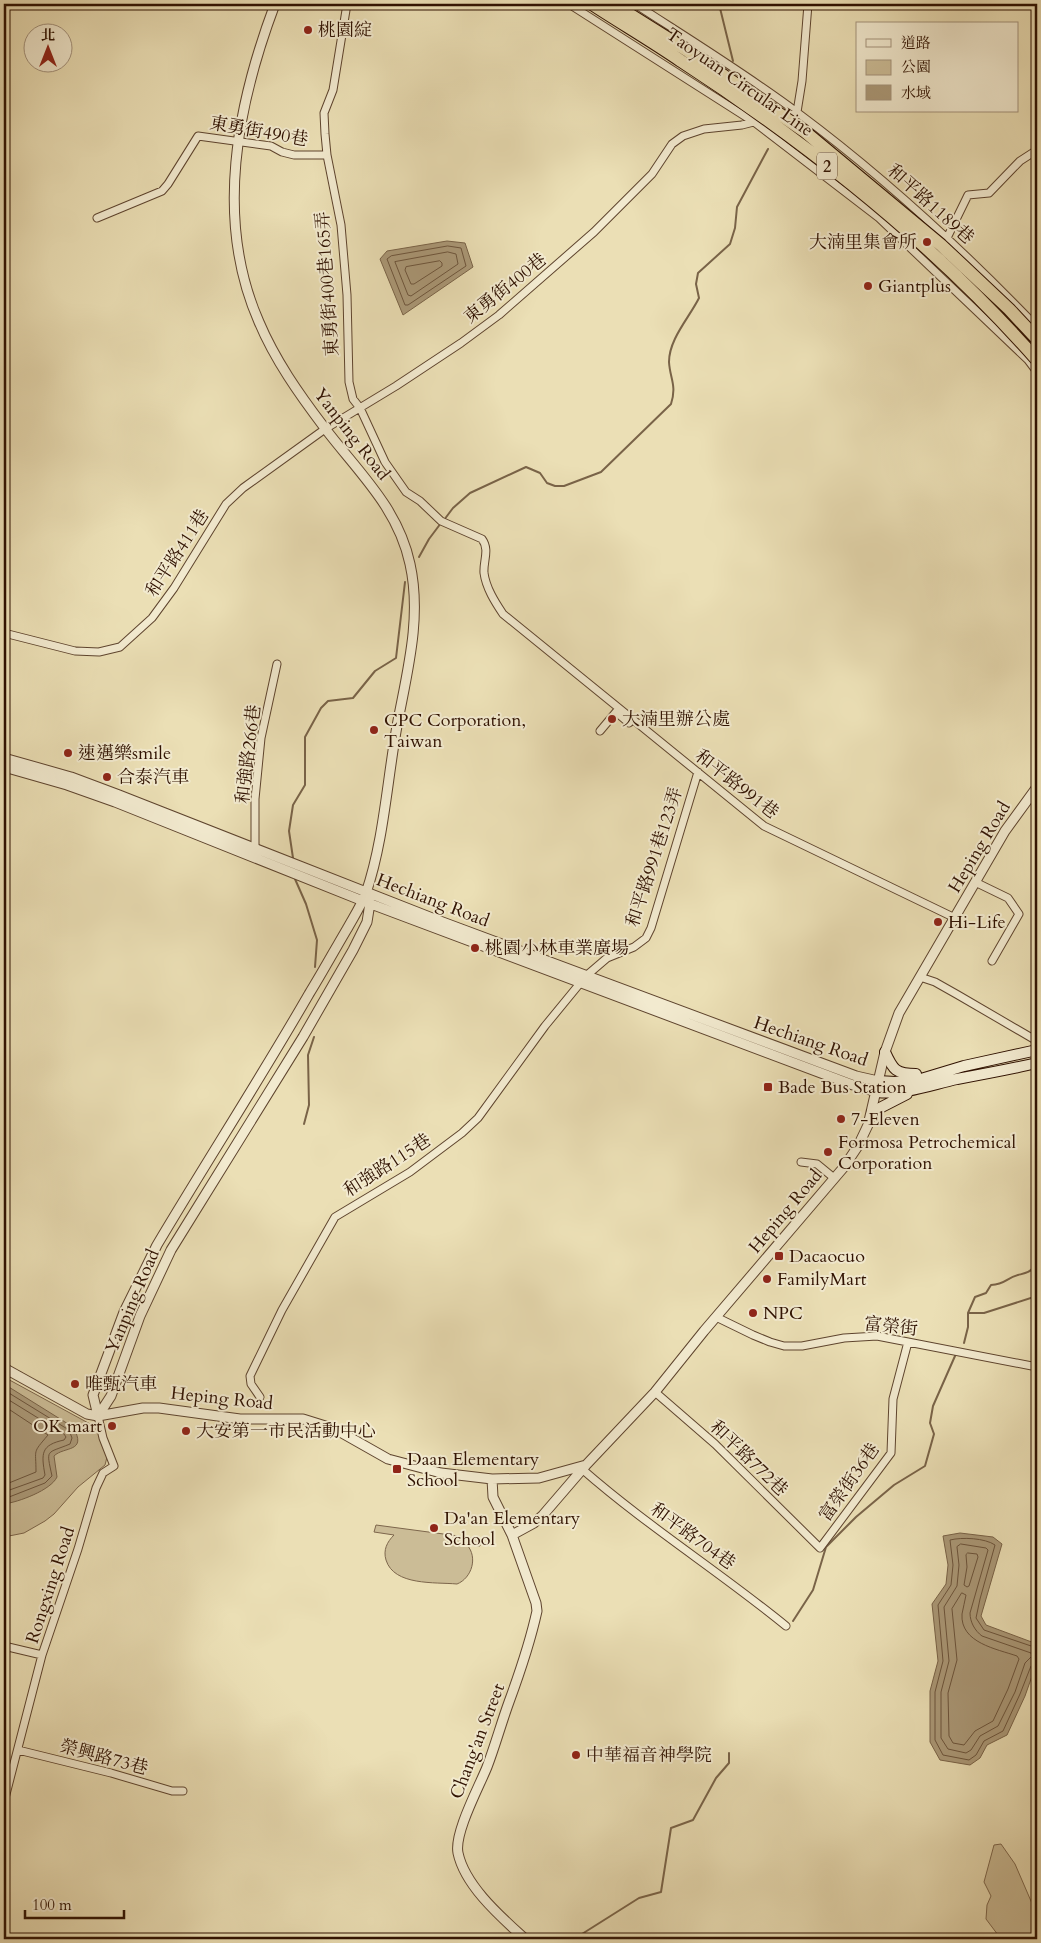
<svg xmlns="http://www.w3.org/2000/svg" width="1041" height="1943" viewBox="0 0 1041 1943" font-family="Cardo,'Noto Serif TC',serif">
  <rect width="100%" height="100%" fill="#ebdfb5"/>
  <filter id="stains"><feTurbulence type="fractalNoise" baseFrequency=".004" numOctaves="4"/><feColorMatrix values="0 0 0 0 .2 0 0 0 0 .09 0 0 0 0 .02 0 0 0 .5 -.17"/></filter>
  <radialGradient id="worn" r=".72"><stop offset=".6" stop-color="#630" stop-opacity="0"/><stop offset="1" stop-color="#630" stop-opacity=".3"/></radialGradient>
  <path fill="#cbbc96" stroke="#7d664c" d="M4,1377l88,48 6,7 9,25 -2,8 -27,22 -24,27 -9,7 -21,12 -20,4z
    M376,1525l105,14 -1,7 -13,-1c11,12 5,33 -10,39 -22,-2 -63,2 -71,-24 -3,-10 1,-18 8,-25l-20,-3z
    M1001,1844l14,20 22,51v24h-36l-15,-20 1,-14 4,-9 -7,-14 10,-37z"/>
  <path fill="#ab9978" stroke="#796348" d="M447,241l18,2 8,24 -70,48 -23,-56 7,-8z
    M4,1384l69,43c15,26 -9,19 -19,29l3,21c-6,13 -38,25 -53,27z
    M960,1533l33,4 9,7 -21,72 5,9 51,19v18l-12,34 -18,39 -20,10 -7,13 -10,7 -30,-5 -10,-18v-51l8,-30 -6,-57 14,-20 2,-19 -5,-29z"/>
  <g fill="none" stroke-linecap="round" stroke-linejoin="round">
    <path stroke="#6d553c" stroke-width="1" d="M448,246l13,2 5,18 -58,39h-3l-18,-46 4,-3z
      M448,252l8,2 2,10 -47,32 -3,-1 -13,-33z
      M440,261l2,2v3l-28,18h-3l-6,-14 1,-3z
      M4,1390l65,40 3,8 -2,6c-24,10 -24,4 -18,32l-7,7 -41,16
      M4,1397l60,37 2,3 -2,3c-23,5 -23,13 -19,35l-2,3 -39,14
      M4,1406l44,29c-16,19 -12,13 -12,37l-32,13
      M961,1544l25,4 2,2 -18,63c0,9 5,18 12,23l49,17 1,3 -7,7 -10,29 -17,34 -18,10 -9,14 -5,3 -18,-4 -7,-11v-46l8,-31 -5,-54 13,-21 2,-21 -2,-18z
      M968,1553l9,1 1,3 -9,29 -2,1 -3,-2 3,-18 -1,-12z
      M962,1593l4,2c-1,6 -3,13 -4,19 -2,29 35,35 55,42l2,3 -11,30 -15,32 -18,10 -11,14 -11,-2 -4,-7 -1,-43 9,-33 -5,-51z
      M1037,1648l-53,-18 -8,-12 4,-19 15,-54c-10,-7 -33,-8 -45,-5l3,25 -2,20 -13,20 5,56 -8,31v48l8,15 26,5 7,-5 8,-14 19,-10 17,-37 11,-28 6,-3"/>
    <path stroke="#796348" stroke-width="2" d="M719,4l14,57
      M444,520l9,-12 17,-15 56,-26 14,6 7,10 8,3h9l37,-14 70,-68c6,-19 -1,-25 -2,-42 0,-23 20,-44 30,-64l-3,-14 2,-11 32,-29 5,-16 2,-21 31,-58
      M419,557l10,-18 12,-16
      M293,858l-4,-27 4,-26 12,-20v-48l16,-29 7,-7 25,-3 22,-27 21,-13 9,-76
      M295,879l11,25 11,36 -2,27
      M304,1124l5,-19 -1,-50 6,-18
      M968,1313h16l53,-17
      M964,1343l4,-16v-14l7,-16 11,-4 5,-8c15,-1 15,-7 27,-10 8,-2 11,-2 17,-9h2
      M793,1621l20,-31 13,-43 30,-30 38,-32 31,-19 9,-32 -4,-11 3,-17 22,-50
      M574,1939l65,-41 22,-6 10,-64 22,-8 23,-42 13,-15v-10"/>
    <g stroke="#5e442e" stroke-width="9">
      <path id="minor" d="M347,4l-14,86 -9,23 1,21 2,21 14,70 6,70 2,87 4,17 7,9 25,54 21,30 14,9 21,20 41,18c8,11 1,22 2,34 2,15 11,29 19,41l261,212 191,92
        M569,4l185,118 125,96 149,142 9,12
        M635,4c54,35 111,70 163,109 86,64 165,137 239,214
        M797,112l5,-31 6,-77
        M783,115l14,-3
        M97,218l65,-27 6,-7 30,-48 73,10 11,6 12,3h33
        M947,238l21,-43 21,-2 31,-32 17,-11
        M4,633l71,18 24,1 21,-5 32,-29 22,-30 52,-84 17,-16 82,-59 71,-43 65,-43 38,-28 95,-83 58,-58 20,-30 11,-8 21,-7 38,-4 23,-6
        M600,731l16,-19 13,11
        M255,848v-49l6,-61 16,-74
        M975,882l33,16 11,16 -27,47
        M920,977l15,5 23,13 79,46
        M801,1162l16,2 17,14
        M716,1317l37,18 17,7 14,4h18l42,-8 33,-2 160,31
        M655,1392l60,52 105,104 71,-95 2,-54 15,-57
        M260,1397l-9,-13 -1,-8 32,-66 53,-93 75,-45 52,-39 16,-15 67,-92 41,-50 21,-18 27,-11 12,-9 5,-10 47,-156
        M582,1469c65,57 138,103 204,157
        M4,1646l38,9
        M18,1750l93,23 61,18h11
        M4,1802l38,-147 36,-106 18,-61 7,-15 11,-7 -11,-28 -5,-22"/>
    </g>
    <g stroke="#5e442e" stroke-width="11">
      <path id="tertiary" d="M4,758l67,19 48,18 321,126 416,155 22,5
        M4,767l63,18 48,17 248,99 490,184 24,7
        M4,1368l83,46 11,2 45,-8h16l81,11h63l32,10 53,30 53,14 51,6 47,-1 47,-13
        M98,1416l-5,-21 31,-83 33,-67c50,-84 103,-166 152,-251 13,-21 25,-43 38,-65 6,-11 14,-23 19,-36 18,-53 21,-112 31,-167 10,-54 25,-108 13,-162 -12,-57 -53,-93 -86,-137 -25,-33 -49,-67 -65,-105 -45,-102 -22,-217 16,-318
        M98,1416l13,-20 29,-80 31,-66 132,-213 50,-87 14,-28 3,-19 -1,-3
        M492,1479l1,18 19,38 24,68 1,8c-7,32 -17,61 -28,91 -8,22 -14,44 -22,65 -8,20 -33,66 -29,86 7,33 43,64 67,86
        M512,1535l22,-12 9,-8 43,-50 69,-73 49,-61 140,-164 14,-21 10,-21 17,-73 14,-39 106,-182 32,-44"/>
    </g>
    <g stroke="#2f1101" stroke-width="12">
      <path id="secondary" d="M885,1052c8,18 11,22 31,22
        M878,1081l17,1 26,-3 43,-13 73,-16
        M877,1092c28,3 53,-7 80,-13 27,-5 54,-10 80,-16
        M872,1112l35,-18"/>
    </g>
    <use href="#minor" stroke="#f2eacf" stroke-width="7"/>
    <use href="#tertiary" stroke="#f2eacf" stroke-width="9"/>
    <use href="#secondary" stroke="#f2eacf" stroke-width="10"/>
    <g stroke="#2f1101" stroke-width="14" stroke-linecap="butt">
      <path id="motorway-bridge" d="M592,4c29,19 60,37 89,57 129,84 254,183 356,299
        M613,4l75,47 116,80 137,114 68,64 28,30"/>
    </g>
    <use href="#motorway-bridge" stroke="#ebdfb5" stroke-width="12"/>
  </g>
  <g fill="#8f2418" stroke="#f2eacf" stroke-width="2">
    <circle cx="308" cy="30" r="5"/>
    <circle cx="927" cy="242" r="5"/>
    <circle cx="868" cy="286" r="5"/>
    <circle cx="612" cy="719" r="5"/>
    <circle cx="374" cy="730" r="5"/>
    <circle cx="68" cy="753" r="5"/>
    <circle cx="107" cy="777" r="5"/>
    <circle cx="938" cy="922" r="5"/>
    <circle cx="475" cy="948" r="5"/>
    <rect x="763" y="1082" width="10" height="10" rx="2.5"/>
    <circle cx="841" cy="1119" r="5"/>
    <circle cx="828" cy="1152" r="5"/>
    <rect x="774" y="1251" width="10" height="10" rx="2.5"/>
    <circle cx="767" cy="1279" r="5"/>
    <circle cx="753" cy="1313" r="5"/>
    <circle cx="75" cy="1384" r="5"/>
    <circle cx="112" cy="1426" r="5"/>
    <circle cx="186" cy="1431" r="5"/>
    <rect x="392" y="1464" width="10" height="10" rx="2.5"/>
    <circle cx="434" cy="1528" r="5"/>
    <circle cx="576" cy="1755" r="5"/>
  </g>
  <g text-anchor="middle" stroke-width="4" stroke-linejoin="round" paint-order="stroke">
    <rect fill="#f2eacf" stroke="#6a523f" stroke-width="1" x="817" y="152.5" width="20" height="27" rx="4"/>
    <g font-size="16" font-weight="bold" fill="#2f1101">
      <text x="827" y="172">2</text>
    </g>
    <g font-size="18" fill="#2f1101" stroke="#f2eacf" text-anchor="start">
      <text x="318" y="36">桃園綻</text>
      <text x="917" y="248" text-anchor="end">大湳里集會所</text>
      <text x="878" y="292">Giantplus</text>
      <text x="622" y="725">大湳里辦公處</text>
      <text x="384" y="726">CPC Corporation,<tspan x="384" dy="21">Taiwan</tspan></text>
      <text x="78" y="759">速邁樂smile</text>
      <text x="117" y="783">合泰汽車</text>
      <text x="948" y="928">Hi-Life</text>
      <text x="485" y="954">桃園小林車業廣場</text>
      <text x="778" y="1093">Bade Bus Station</text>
      <text x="851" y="1125">7-Eleven</text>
      <text x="838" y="1148">Formosa Petrochemical<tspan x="838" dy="21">Corporation</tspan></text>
      <text x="789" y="1262">Dacaocuo</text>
      <text x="777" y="1285">FamilyMart</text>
      <text x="763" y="1319">NPC</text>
      <text x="85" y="1390">唯甄汽車</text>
      <text x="102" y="1432" text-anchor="end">OK mart</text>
      <text x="196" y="1437">大安第一市民活動中心</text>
      <text x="407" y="1465">Daan Elementary<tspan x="407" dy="21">School</tspan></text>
      <text x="444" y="1524">Da'an Elementary<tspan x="444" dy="21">School</tspan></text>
      <text x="586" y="1761">中華福音神學院</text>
    </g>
    <g font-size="18" fill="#2f1101" stroke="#f2eacf">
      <text transform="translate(740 82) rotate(35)" y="6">Taoyuan Circular Line</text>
      <text transform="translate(259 131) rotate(10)" y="6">東勇街490巷</text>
      <text transform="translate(931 204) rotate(42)" y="6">和平路1189巷</text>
      <text transform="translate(327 284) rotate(-94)" y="6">東勇街400巷165弄</text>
      <text transform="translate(505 288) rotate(-39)" y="6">東勇街400巷</text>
      <text transform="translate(352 434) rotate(52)" y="6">Yanping Road</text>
      <text transform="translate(177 553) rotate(-57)" y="6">和平路411巷</text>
      <text transform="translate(248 754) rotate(-83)" y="6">和強路266巷</text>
      <text transform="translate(737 784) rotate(38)" y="6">和平路991巷</text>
      <text transform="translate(979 847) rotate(-59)" y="6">Heping Road</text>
      <text transform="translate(654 857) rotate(-72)" y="6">和平路991巷123弄</text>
      <text transform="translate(433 900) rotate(21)" y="6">Hechiang Road</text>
      <text transform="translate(811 1041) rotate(19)" y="6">Hechiang Road</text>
      <text transform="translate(387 1165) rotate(-33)" y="6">和強路115巷</text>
      <text transform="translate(785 1211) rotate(-50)" y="6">Heping Road</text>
      <text transform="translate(132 1301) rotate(-67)" y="6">Yanping Road</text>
      <text transform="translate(891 1326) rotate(6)" y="6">富榮街</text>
      <text transform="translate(222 1398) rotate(6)" y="6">Heping Road</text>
      <text transform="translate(749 1458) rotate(44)" y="6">和平路772巷</text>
      <text transform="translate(849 1482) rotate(-55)" y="6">富榮街36巷</text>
      <text transform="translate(693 1536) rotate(36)" y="6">和平路704巷</text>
      <text transform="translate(50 1585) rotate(-72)" y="6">Rongxing Road</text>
      <text transform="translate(477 1741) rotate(-69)" y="6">Chang'an Street</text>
      <text transform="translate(104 1757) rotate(15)" y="6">榮興路73巷</text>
    </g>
  </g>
  <rect width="1041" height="1943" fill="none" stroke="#ebdfb5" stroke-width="20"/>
  <rect x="5" y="5" width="1031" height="1933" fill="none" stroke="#2f1101" stroke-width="2.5"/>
  <rect x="10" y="10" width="1021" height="1923" fill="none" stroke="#2f1101"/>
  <rect x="856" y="22" width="162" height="90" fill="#f2eacf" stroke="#a4937d"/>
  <rect x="866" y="39" width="25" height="8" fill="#f2eacf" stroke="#a4937d"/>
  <text x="901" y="48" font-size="15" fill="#2f1101">道路</text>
  <rect x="866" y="60" width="25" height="15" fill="#cbbc96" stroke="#a4937d"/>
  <text x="901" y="72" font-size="15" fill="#2f1101">公園</text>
  <rect x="866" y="85" width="25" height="15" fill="#ab9978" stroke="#a4937d"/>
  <text x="901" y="98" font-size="15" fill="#2f1101">水域</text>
  <g transform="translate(48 48)"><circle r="24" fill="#f2eacf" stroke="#a4937d"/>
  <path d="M0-4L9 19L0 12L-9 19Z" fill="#8f2418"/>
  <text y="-8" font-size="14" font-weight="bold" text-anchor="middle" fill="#2f1101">北</text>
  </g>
  <path d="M25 1910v8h99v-8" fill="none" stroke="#2f1101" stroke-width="2.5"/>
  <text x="32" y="1910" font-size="15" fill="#2f1101" stroke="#f2eacf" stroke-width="4" paint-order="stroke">100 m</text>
  <rect width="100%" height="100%" filter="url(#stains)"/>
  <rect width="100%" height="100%" fill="url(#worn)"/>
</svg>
